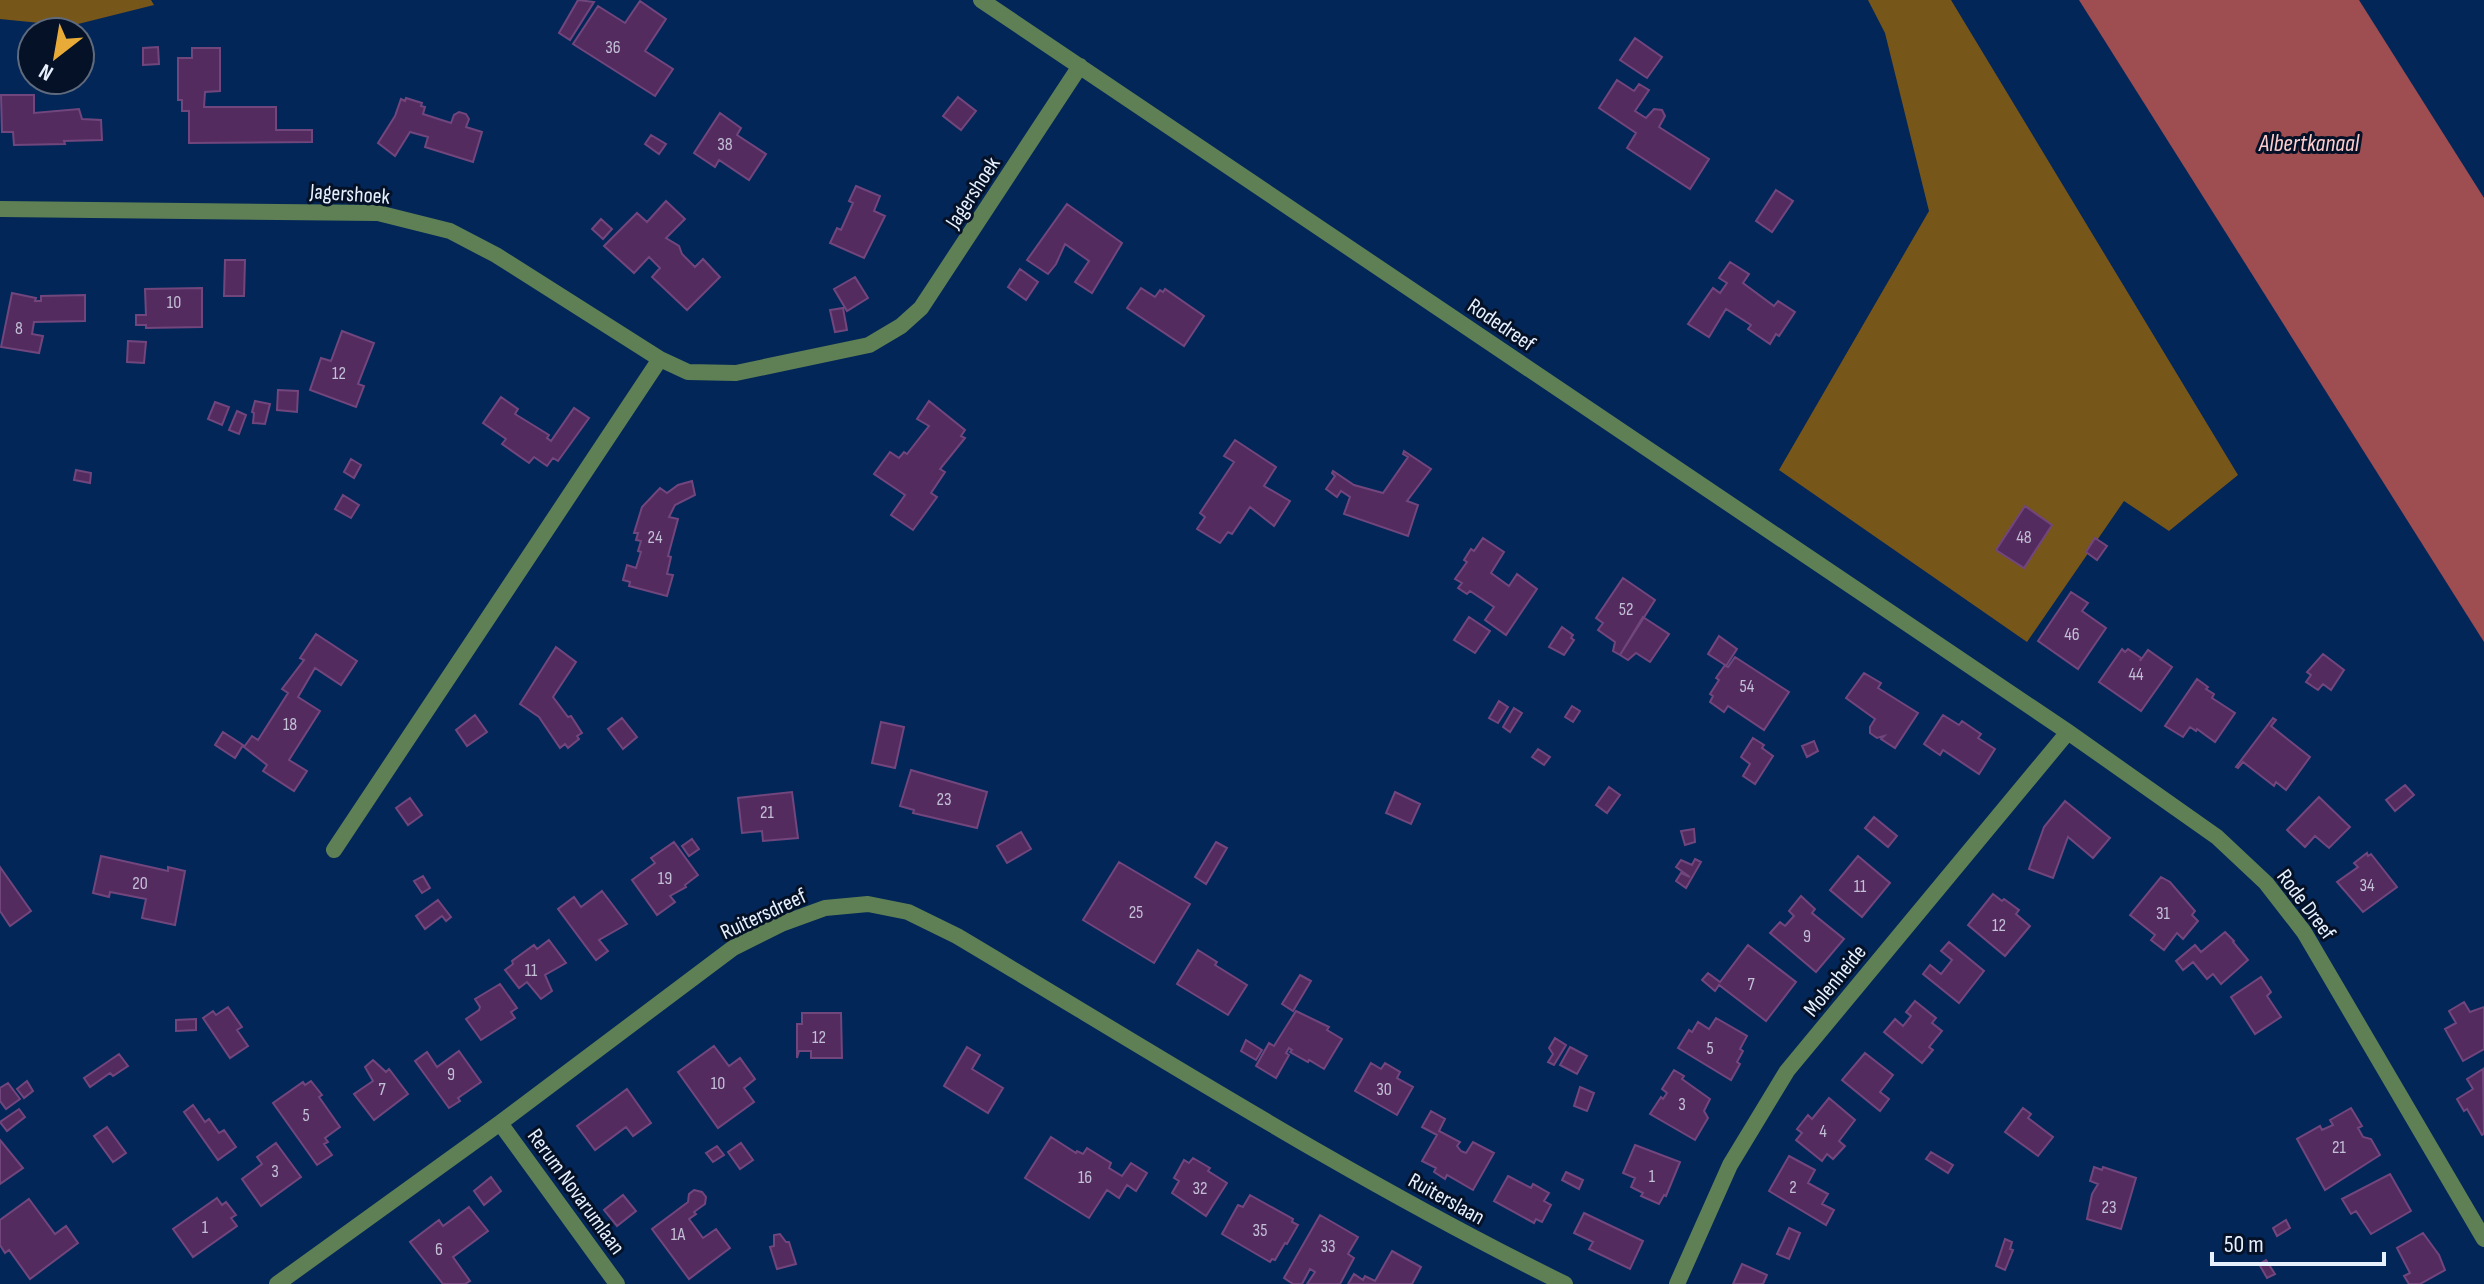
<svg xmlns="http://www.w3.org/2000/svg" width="2484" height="1284" viewBox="0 0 2484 1284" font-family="'Sofia Sans Condensed',sans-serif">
  <rect width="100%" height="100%" fill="#032658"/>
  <path fill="#77561a" d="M0,0h151l3,5 -84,21 -70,-7z
    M1868,0h83l287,475 -69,56 -45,-30 -97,141 -248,-172 150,-259 -44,-178z"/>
  <path fill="#9e4d51" d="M2079,0h280l125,198v444z"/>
  <path fill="#542b5f" stroke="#71467d" stroke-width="2" d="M578,0l16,2 -24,38 -11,-7z
    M640,1l26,18 -21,32 28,18 -18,27 -82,-52 25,-38 27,17z
    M1635,38l27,19 -15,21 -27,-18z
    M158,47l1,17 -16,1v-17z
    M192,48h28v43l-15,1 -1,15h72v23h36v12l-123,1v-32h-7v-11h-4v-42h14z
    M1617,80l17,11 5,-7 10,6 -14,21 11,7 8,-9 8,1 3,6 -6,11 50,32 -19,30 -63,-41 9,-15 -37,-25z
    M1,95h33v18l45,-4 3,10 19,1 1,20 -38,1 1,3 -51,1 -1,-13h-11z
    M958,97l18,14 -15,19 -18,-14z
    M406,98l16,5 -1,3 4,1 -2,7 28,9 3,-8 5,-3 7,2 3,5 -3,8 16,5 -9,30 -48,-15 3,-10 -18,-5 -15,24 -17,-13 17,-27 6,-17 4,2z
    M720,113l21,15 -4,7 29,19 -17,26 -30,-20 -4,7 -21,-14z
    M651,135l15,9 -7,10 -14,-10z
    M856,186l24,10 -6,15 11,5 -21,42 -34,-15 7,-15 4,2 12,-27 -4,-2z
    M1776,190l17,11 -21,31 -16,-11z
    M666,201l19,18 -19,19 13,8 3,8 13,13 8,-8 17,18 -33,33 -35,-33 8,-9 -11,-11 -15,16 -30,-27 33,-33 10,9z
    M1067,204l55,39 -30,50 -17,-11 14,-21 -24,-17 -9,20 -8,10 -21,-14z
    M601,219l11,10 -9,10 -11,-10z
    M225,260h20l-1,36h-20z
    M1730,262l19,12 -6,9 31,23 4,-5 17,11 -16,24 -3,-2 -6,10 -22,-15 3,-4 -25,-16 -17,28 -21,-13 25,-36 7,5 7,-10 -8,-5z
    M1020,269l18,13 -12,18 -18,-13z
    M855,277l13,21 -21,13 -13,-22z
    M202,288v39l-56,1v-3h-10v-10h10l-1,-26z
    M1141,288l14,9 5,-7 3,2 2,-3 39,27 -20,30 -57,-38z
    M12,293l24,5 -1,3h6v-5l44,-1v26l-51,1 -2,12 11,2 -4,17 -38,-6z
    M843,308l4,22 -12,2 -5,-22z
    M342,331l32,12 -16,41 6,2 -8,21 -46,-17 11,-32 10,3z
    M128,341l18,1 -2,21 -17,-1z
    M278,390l20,1 -1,21 -20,-2z
    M501,397l17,12 -3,5 34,21 -2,3 4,3 23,-33 15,10 -31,43 -5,-3 -6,8 -13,-9 -5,6 -27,-19 4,-5 -23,-16z
    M255,401l15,3 -5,20 -12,-1 1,-10 -2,-1z
    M929,401l36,29 -4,6 4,2 -25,31 5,3 -14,21 6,4 -24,33 -22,-15 14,-20 -31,-21 16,-22 9,6 5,-6 3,2 18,-23 4,-5 -12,-7z
    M215,402l14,5 -7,18 -14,-6z
    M237,411l9,4 -7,19 -10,-4z
    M1235,440l41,27 -12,19 26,15 -16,25 -24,-19 -18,27 -4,-2 -8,11 -23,-14 8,-12 -5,-4 34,-51 -10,-6z
    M1404,451l27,18 -24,32 11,4 -10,31 -64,-22 6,-17 -9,-6 -4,6 -11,-8 9,-13 -3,-3 1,-2 21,14 29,8 25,-36 -5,-3z
    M351,459l10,6 -7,13 -10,-6z
    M76,470l15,3 -1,10 -16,-3z
    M692,481l3,14 -20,10 -6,12 9,2 -10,37 3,1 -4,17 6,1 -6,21 -38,-10 1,-4 -7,-2 4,-15 9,3 5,-16 -3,-1 3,-10 -5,-1 2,-7h-4l8,-26 18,-19 7,5 11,-8z
    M343,495l16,10 -8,13 -16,-9z
    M2025,506l27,19 -28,43 -28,-18z
    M1483,538l21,14 -13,21 18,13 8,-12 20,15 -31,46 -21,-15 9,-13 -24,-16 -3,3 -9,-6 4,-5 -7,-4 12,-17 -3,-2 7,-11 3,2z
    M2095,538l12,8 -10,14 -11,-8z
    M1623,578l32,22 -35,55 -7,-4 2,-9 -17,-12 5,-7 -7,-5z
    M2071,592l17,11 -6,8 24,17 -28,41 -40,-28z
    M1469,617l21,14 -15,22 -21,-13z
    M1643,617l26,17 -19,28 -14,-9 -8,7 -8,-5z
    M1562,627l11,8 -2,3 3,2 -10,15 -15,-8z
    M316,634l41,27 -16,24 -26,-17 -17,29 22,14 -31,49 18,11 -13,20 -31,-20 4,-6 -23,-18 8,-11 6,4 30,-47 -6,-4 22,-29 -4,-2z
    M1719,636l18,13 -11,17 2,1 7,-10 54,35 -25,38 -36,-24 -4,6 -14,-10 3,-6 -3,-2 9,-14 -3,-2 9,-13 -17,-11z
    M556,647l20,15 -23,35 15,20 3,-1 11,17 -5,3 2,3 -11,9 -3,-4 -5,4 -21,-31 -19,-13z
    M2122,649l3,3 3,-3 13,9 -1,3 8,-11 24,17 -31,44 -42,-29z
    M2323,654l21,16 -13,20 -8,-6 -5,6 -12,-8 5,-7 -4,-3z
    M1864,673l17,10 -3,5 40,25 -23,35 -14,-9 3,-3 -7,2 -7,-5v-6l5,-8 -29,-21z
    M2197,679l11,8 -2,2 8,5 -2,4 23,15 -20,29 -18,-13 -1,2 -6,-4 -7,10 -18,-11z
    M1499,701l9,6 -10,16 -9,-5z
    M1572,706l8,5 -7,11 -8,-5z
    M1514,708l8,5 -12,19 -7,-5z
    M475,715l12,17 -20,14 -11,-16z
    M1943,715l16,10 3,-4 19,13 -3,4 17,11 -16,25 -36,-24 -3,5 -16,-11z
    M622,718l15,19 -14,12 -15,-20z
    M2273,718l3,2 -5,6 39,31 -24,33 -10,-8 -2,4 -31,-24 -5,6 -2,-1z
    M881,722l23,5 -9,41 -23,-5z
    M223,732l20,13 -8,13 -20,-13z
    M1753,738l11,7 -2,3 11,8 -18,28 -12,-8 7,-12 -9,-7z
    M1814,741l4,10 -11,6 -5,-11z
    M1538,749l12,8 -6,8 -12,-8z
    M911,770l76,22 -10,36 -64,-15 1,-3 -14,-4z
    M2405,785l9,10 -19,16 -9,-11z
    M1609,787l11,8 -13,18 -11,-8z
    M792,792l6,46 -35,3 -1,-10 -20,2 -4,-35z
    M1395,792l25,12 -9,20 -25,-11z
    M2319,797l31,30 -21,21 -14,-12 -10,11 -18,-17z
    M410,798l12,17 -14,10 -12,-17z
    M2065,801l45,37 -17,20 -25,-21 -15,41 -24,-9 15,-42z
    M1874,817l23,19 -9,11 -23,-19z
    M1694,829l1,13 -10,3 -4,-14z
    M1021,832l10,17 -24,14 -10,-17z
    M692,839l7,10 -10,7 -7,-10z
    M674,842l24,33 -13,10 1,2 -16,9 5,6 -18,13 -25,-35 23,-17 -4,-5z
    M1216,842l11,6 -21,36 -11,-7z
    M2367,853l1,3 3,-2 26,33 -34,25 -26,-30 21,-15 -4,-4z
    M101,856l67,15v-4l17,4 -10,54 -33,-7 4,-19 -36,-7 -1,5 -16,-4z
    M1858,856l32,27 -28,34 -32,-27z
    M1695,859l6,3 -15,26 -10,-7 5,-8 9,4 -14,-10 5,-7 11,5z
    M1119,862l71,42 -36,59 -71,-43z
    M0,867l31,44 -21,15 -10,-15z
    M423,876l7,12 -8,5 -8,-12z
    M2161,877l9,5 25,29 -3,4 6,6 -15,18 -6,-6 -13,17 -13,-10 4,-5 -25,-20z
    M602,891l25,33 -28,16 9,11 -12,9 -38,-51 16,-12 7,10z
    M1993,894l9,7 2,-2 15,11 -3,4 14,12 -25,30 -37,-31z
    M1801,896l14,13 -3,4 32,26 -28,33 -46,-39 10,-11 5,4 9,-10 -5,-5z
    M438,900l13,17 -5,4 -4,-5 -17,13 -9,-13z
    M2225,932l9,9 -1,1 15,18 -27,24 -8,-10 -6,5 -14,-17 -10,8 -7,-9 19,-16 6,7z
    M549,940l17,23 -21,12 7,16 -11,8 -14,-17 -8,6 -14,-18 8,-6 -1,-3 22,-16 3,4z
    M1949,942l35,29 -25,32 -36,-29 7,-9 11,9 11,-14 -11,-9z
    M1748,945l48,37 -30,39 -47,-36 -4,6 -13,-11 6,-7 12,9z
    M1198,950l19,12 -2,3 32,20 -19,30 -51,-31z
    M1300,975l11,6 -18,30 -11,-7z
    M2261,977l10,15 -4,4 14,21 -26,17 -24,-37z
    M500,984l17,24 -6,4 4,6 -34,22 -15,-21 13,-9 1,-3 -5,-8z
    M1915,1001l21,17 -4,5 10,8 -13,16 4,3 -11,13 -38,-31 11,-13 8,7 8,-10 -5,-4z
    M2464,1002l6,10 14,-5v42l-21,12 -18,-32 11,-6 -7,-12z
    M228,1007l14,20 -5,3 11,16 -18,12 -27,-40 10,-7 3,4z
    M1296,1011l33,16 -2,3 15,9 -18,30 -15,-9 -1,2 -18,-10 2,-2 -3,-2 -3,5 3,2 -13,23 -20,-12 13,-23 5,3z
    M802,1013h39l1,45h-31v-7h-12l-2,7v-34h5z
    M1716,1018l31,18 -7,13 3,2 -6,11 3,2 -9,16 -53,-32 11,-18 3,2 6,-10 11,7z
    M196,1019v11l-20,1v-11z
    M1555,1038l11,7 -12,20 -6,-3 5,-8 -4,-6z
    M1246,1040l16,10 -6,10 -15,-9z
    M714,1046l15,20 11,-8 15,21 -11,9 10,14 -36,26 -40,-56z
    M967,1047l13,8 -8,14 31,19 -15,25 -44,-27z
    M1570,1047l17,9 -10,18 -17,-9z
    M459,1051l22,31 -23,16 2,3 -11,7 -34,-47 12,-9 10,15z
    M1865,1053l28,22 -13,17 9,7 -9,12 -38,-31z
    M119,1054l9,12 -15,10 -3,-3 -20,14 -6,-9z
    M373,1060l13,12 3,-3 19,25 -34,26 -20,-26 19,-13 -8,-14z
    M1371,1063l10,6 4,-6 15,9 -3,6 16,9 -16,28 -42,-24z
    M2483,1069l1,65 -2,1 -15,-26 -3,2 -7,-12 16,-10 -6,-10z
    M1674,1070l10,6 -2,3 28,20 -6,12 4,7 -13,22 -45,-26 11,-17 2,2 4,-6 -5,-4z
    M27,1081l6,10 -9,7 -7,-9z
    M311,1081l11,14 -3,2 21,30 -15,11 3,4 -4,2 8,11 -15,10 -44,-62 30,-21 2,3z
    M8,1083l12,16 -14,10 -6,-8v-13z
    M1580,1087l14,6 -7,18 -13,-5z
    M627,1089l24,34 -18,13 -7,-9 -31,23 -18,-24z
    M1829,1098l26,22 -16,21 6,5 -12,13 -6,-5 -5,7 -26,-21 6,-7 -5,-4 11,-14 4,4z
    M193,1105l12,17 4,-3 10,14 5,-3 12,17 -18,13 -34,-48z
    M2023,1108l8,6 -3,4 25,19 -15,19 -33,-24z
    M2351,1108l11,18 -4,2 5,9 8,2 9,16 -55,35 -28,-51 23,-13 2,4 11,-5 -3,-5z
    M19,1109l6,8 -18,14 -7,-9z
    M1431,1111l14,8 -6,12 21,11 -3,4 4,5 5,2 7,-11 21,11 -21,37 -26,-15 -2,4 -11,-7 2,-4 -14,-7 15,-26 -15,-8z
    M107,1127l19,26 -13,9 -19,-26z
    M1051,1137l25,16 1,-2 6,3 4,-6 24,15 -2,5 13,8 9,-13 16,10 -11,18 -9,-6 -8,13 -12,-8 -18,28 -64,-40z
    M0,1140l23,28 -23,16z
    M276,1143l25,34 -40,29 -19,-27 20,-15 -5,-7z
    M741,1143l12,17 -13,9 -12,-17z
    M1635,1145l45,17 -14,34 -2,-1 -5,9 -18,-8 2,-3 -12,-6 4,-9 -12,-5z
    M717,1146l7,9 -11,7 -7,-9z
    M1931,1152l22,13 -5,8 -22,-14z
    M1789,1156l26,14 -7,13 20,11 -6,10 12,6 -8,15 -57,-34z
    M1193,1158l17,10 -2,3 19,12 -21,33 -34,-23 7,-12 -5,-3 10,-18 5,3z
    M2094,1167l8,3 1,-3 33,11 -15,51 -34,-10 5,-25 6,-10 -8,-3z
    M1566,1172l17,8 -4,9 -17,-9z
    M2390,1174l21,37 -40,23 -15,-23 -5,3 -9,-15z
    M1508,1176l23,12 2,-4 16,9 -5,8 7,4 -9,17 -6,-3 -2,4 -40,-22z
    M491,1177l10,14 -17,14 -10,-14z
    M694,1190l8,2 4,5 -1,7 -11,8 2,2 -7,5 14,19 13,-9 14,19 -41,31 -37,-50 36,-27 1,-8z
    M623,1195l13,16 -19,15 -13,-16z
    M1250,1195l43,24 -1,3 6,3 -11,19 -2,-1 -10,17 -3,-1 -2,3 -48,-28 16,-29 5,2z
    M217,1198l5,7 4,-3 10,13 -5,3 6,8 -44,31 -20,-28z
    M29,1199l26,35 11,-8 12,17 -48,36 -21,-29 -4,3 -5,-8v-25z
    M469,1207l19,24 -35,26 17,24 -5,3h-22l-33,-42 29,-22 4,6z
    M1584,1213l59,28 -13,28 -41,-20 4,-7 -19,-9z
    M1320,1215l38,22 -10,17 6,4 -14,26h-33l8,-12 -5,-3 -8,15h-9l-9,-6z
    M2286,1220l4,8 -13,8 -4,-8z
    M1789,1228l11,5 -11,26 -12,-5z
    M2423,1233l16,22 6,15 -25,14h-11l-5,-8 6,-3 -13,-25z
    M780,1234l6,8h3l7,22 -19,5 -7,-22 4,-1v-11z
    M2005,1239l7,3 -2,7 3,1 -8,20 -9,-4z
    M1392,1251l29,16 -9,17h-64l6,-10 9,6 2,-4 10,5z
    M2266,1260l9,14 -8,4 -8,-14z
    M1742,1264l25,11 -4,9h-30z"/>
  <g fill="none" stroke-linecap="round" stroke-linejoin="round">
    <path stroke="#5f8054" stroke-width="16" d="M981,0l1087,732 149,105 49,46 38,49 180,307
      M0,209l378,4 72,18 46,24 164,104 28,13 48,1 133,-28 32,-19 20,-18 159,-242
      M334,850l326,-491
      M500,1123l117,161
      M277,1284l223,-161 233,-175 48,-24 44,-16 43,-4 40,8 49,24c200,119 398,245 608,348
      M1677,1284l53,-119 57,-94 281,-339"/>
  </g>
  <g text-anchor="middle" stroke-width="6" stroke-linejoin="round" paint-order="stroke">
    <g font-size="18" fill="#c2bfd6">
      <text x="613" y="53">36</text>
      <text x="725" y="150">38</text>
      <text x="174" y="308">10</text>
      <text x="19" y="334">8</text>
      <text x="339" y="379">12</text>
      <text x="655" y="543">24</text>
      <text x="2024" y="543">48</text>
      <text x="1626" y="615">52</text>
      <text x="2072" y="640">46</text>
      <text x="2136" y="680">44</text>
      <text x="1747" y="692">54</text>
      <text x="290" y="730">18</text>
      <text x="944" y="805">23</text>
      <text x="767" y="818">21</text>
      <text x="665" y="884">19</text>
      <text x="140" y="889">20</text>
      <text x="2367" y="891">34</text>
      <text x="1860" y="892">11</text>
      <text x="1136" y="918">25</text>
      <text x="2163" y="919">31</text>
      <text x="1999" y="931">12</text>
      <text x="1807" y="942">9</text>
      <text x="531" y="976">11</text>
      <text x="1751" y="990">7</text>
      <text x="819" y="1043">12</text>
      <text x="1710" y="1054">5</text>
      <text x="451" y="1080">9</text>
      <text x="718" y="1089">10</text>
      <text x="382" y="1095">7</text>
      <text x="1384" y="1095">30</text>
      <text x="1682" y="1110">3</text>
      <text x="306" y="1121">5</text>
      <text x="1823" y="1137">4</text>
      <text x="2339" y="1153">21</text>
      <text x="275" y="1177">3</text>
      <text x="1652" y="1182">1</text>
      <text x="1085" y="1183">16</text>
      <text x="1793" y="1193">2</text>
      <text x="1200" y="1194">32</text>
      <text x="2109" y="1213">23</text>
      <text x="205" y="1233">1</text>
      <text x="1260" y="1236">35</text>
      <text x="678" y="1240">1A</text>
      <text x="1328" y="1252">33</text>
      <text x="439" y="1255">6</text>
    </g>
    <g font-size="22" fill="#e7f0fd" stroke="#041127">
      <text transform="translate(972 192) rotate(-57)" y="8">Jagershoek</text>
      <text transform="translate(350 193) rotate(4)" y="8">Jagershoek</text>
      <text transform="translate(1502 324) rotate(34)" y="8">Rodedreef</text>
      <text transform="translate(2307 904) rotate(53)" y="8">Rode Dreef</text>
      <text transform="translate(763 913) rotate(-25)" y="8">Ruitersdreef</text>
      <text transform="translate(1834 980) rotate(-51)" y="8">Molenheide</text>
      <text transform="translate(577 1191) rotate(54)" y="8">Rerum Novarumlaan</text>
      <text transform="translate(1447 1198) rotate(29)" y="8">Ruiterslaan</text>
    </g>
    <g font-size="24" font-style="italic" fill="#fecdcd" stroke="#041127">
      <text x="2309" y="151">Albertkanaal</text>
    </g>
  </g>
  <g transform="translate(56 56) rotate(211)"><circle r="38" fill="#041127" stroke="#5f6a7d" stroke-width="2"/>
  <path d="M0-6L14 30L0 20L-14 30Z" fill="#e9ab38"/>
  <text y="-12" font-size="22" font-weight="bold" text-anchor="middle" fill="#e7f0fd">N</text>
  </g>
  <path d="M2212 1252v12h172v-12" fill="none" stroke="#e7f0fd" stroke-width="4"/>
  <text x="2224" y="1252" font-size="24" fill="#e7f0fd" stroke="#041127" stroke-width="6" paint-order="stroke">50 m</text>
</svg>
